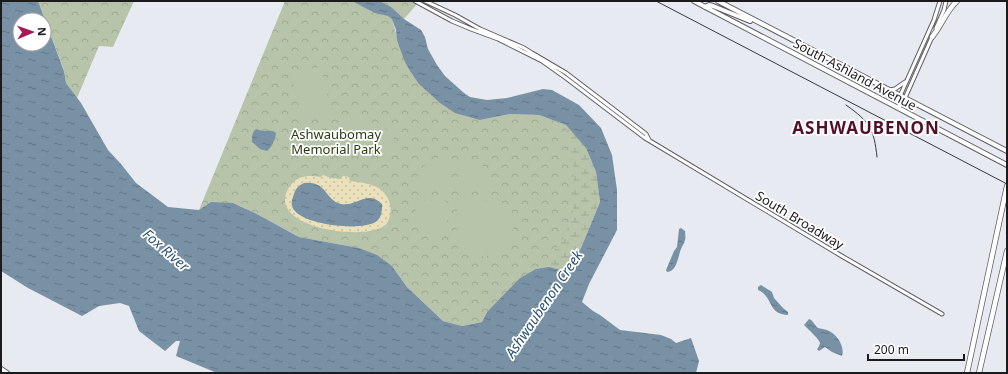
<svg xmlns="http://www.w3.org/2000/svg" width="1008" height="374" viewBox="0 0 1008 374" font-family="'Noto Sans',sans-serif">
  <defs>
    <pattern id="forest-crowns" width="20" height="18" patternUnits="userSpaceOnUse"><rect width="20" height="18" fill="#b7c4aa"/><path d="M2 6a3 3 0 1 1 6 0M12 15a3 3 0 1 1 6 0" fill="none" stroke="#9da892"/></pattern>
    <pattern id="wetland-marsh" width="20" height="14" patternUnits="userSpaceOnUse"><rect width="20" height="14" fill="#b7c4aa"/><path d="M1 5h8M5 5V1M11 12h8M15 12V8" fill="none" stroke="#9da892"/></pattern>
    <pattern id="sand-dots" width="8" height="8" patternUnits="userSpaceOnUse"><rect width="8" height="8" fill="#eae1bc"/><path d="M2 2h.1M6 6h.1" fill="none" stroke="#c8c0a1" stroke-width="1.8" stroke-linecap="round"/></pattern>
    <pattern id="water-ripples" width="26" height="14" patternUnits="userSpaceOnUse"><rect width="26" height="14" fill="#7991a5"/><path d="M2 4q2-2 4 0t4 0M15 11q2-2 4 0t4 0" fill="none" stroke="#627686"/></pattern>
  </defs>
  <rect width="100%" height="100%" fill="#e8eaf1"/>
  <path fill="url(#forest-crowns)" d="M38,1h96l-21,46 -14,-1 -22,52 -11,-15 -2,-13z
    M285,1h129l4,2 -14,16 -11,3 7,26 80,72 30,-6 29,1 27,10 20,23 -5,100 -94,64 -5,10 -20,4 -19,-5 -36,-34 -15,-21 -33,-18 -60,-11 -44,-24 -22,-10 -34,7z"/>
  <path fill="url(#wetland-marsh)" d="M566,125l20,23 10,24 4,30 -19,46 -12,20 -7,2 -13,-3 4,-10 2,-8 6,-6 6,-13 4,-11 3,-14 -1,-40 -6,-30z"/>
  <path fill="url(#sand-dots)" d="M323,175l8,3 10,1 2,-3 6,1 1,4c7,1 16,1 24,5 11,4 19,16 16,29 -1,5 -3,10 -8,12 -23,14 -120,-1 -92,-41 8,-11 19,-11 31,-9z"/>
  <path fill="#b7c4aa" d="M320,66l12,48 -29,7 -12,-47z
    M351,113l45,21 -12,25 -44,-20z
    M448,157l1,27 -1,4 -2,2h-14l-17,-3c3,-19 13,-30 33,-30z
    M461,158c21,0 29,13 32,32 -7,0 -26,3 -32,0 -1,0 -1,-1 -2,-2v-11l-1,-1z
    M433,200l12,1 3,2v13l-3,18c-18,1 -31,-15 -30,-32z
    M462,200h19l30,5c0,6 3,12 3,18 -2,21 -19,35 -39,34 -5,0 -10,-3 -16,-4 -1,-17 -3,-32 -2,-49z"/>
  <path fill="url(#water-ripples)" fill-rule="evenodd" d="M1,1h37l26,70 2,12 15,20 27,47 13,14 15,19 32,24 31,3 12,-8 22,1 22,10 44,24 60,11 18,7 15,11 15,21 36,34 19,5 20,-4 5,-10 33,-34 16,-9 13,-2 13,3 7,-2 12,-20 19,-46 -4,-30 -10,-24 -20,-23 -27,-10 -29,-1 -30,6 -25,-7 -15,-10 -21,-19 -9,-13 -6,-11 -7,-20 -1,-10 -4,-11 -4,-3 -13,-3 -23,-12h27l12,6 13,12 17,11 4,7 3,12 9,16 8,11 19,17 6,4 17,3 20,-2 36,-9 9,1 27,15 22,23 11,27 5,35v40l-28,54 -7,18 11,9 7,4 20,15 41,5 10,4 5,4 15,-5 8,23 -3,12h-479l-41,-17 4,-15h-4l-11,10 -26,-20 -10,-25 -9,-3 -21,3 -17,10 -54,-28 -27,-17zM20,20h24v24h-24z
    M256,129c3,1 6,2 9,2 5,0 7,-1 11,2 -1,7 -4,14 -9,18l-7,-2 -8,-7c0,-6 0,-10 4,-13z
    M304,183c24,-2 20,17 37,21 16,3 26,-15 41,0 0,6 0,13 -5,17 -14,11 -71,4 -82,-10 -4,-4 -4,-9 -2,-14 2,-7 4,-11 11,-14z
    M681,228l4,3c0,3 1,6 0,9 -1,4 -3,6 -4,9 -3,7 -4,23 -14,23l-1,-2 8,-19 3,-4 2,-18z
    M761,285l11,7 2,6 9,10 5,4v3c-21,-1 -14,-18 -30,-25v-3z
    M809,319c5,2 5,6 9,9 3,1 6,1 9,2 10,4 18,16 15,26l-10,-4 -7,-5 -6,4 -2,-2c1,0 3,-5 3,-6 0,-3 -13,-15 -16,-18z"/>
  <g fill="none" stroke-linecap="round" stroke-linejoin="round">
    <g stroke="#5f6067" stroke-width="5">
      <path id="minor" d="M415,1l37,20 19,8 27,10 44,22 24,17 79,60 195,117 102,59
        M425,1l30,14 25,14 44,19 8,5 34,20 80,61 3,6
        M936,28l8,-18 2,-9
        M889,90l6,-1 10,-7
        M899,105l1,-9 34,-76 6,-19
        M899,107l6,-9 27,-61"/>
    </g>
    <g stroke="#5f6067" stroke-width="6">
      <path id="major" d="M694,1l313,164
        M718,1l289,150
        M705,7l4,-2 4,1 37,15
        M1,369l6,4"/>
    </g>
    <g stroke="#5f6067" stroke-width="6">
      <path id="highway" d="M932,37c10,-12 14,-26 25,-36
        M967,373l40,-187
        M979,373l28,-122"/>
    </g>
    <use href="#minor" stroke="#fff" stroke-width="3"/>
    <use href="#major" stroke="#fff" stroke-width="4"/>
    <use href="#highway" stroke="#fff" stroke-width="4.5"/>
    <path stroke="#38393c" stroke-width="1" d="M656,1l351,183
      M846,105c24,17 28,24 31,52"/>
  </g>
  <g text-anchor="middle" stroke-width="3.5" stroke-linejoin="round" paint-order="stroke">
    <g font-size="13" fill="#1b1b1e" stroke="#fff">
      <text transform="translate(855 74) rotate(28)" y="5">South Ashland Avenue</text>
      <text transform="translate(800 220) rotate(31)" y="5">South Broadway</text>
    </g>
    <g font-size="13" fill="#2a3d11" stroke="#fff">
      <text x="336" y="139">Ashwaubomay<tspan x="336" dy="15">Memorial Park</tspan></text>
    </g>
    <g font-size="14" font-style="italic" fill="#2a5373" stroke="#fff">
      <text transform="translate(166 250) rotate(41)" y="5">Fox River</text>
      <text transform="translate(544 304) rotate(-56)" y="5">Ashwaubenon Creek</text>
    </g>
    <g font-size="17" font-weight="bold" letter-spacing="1" fill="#520f28" stroke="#fff">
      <text x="866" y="134">ASHWAUBENON</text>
    </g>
  </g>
  <rect width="1008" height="374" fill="none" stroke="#1b1b1e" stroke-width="4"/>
  <g transform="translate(32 32) rotate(88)"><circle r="19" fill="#ffffff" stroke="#a4a4a5"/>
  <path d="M0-3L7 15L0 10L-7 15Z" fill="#a81855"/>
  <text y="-6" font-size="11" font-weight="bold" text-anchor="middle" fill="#1b1b1e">N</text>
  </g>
  <path d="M868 354v6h96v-6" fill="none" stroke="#1b1b1e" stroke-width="2"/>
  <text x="874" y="354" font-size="12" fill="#1b1b1e" stroke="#ffffff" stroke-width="3" paint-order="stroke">200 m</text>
</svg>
